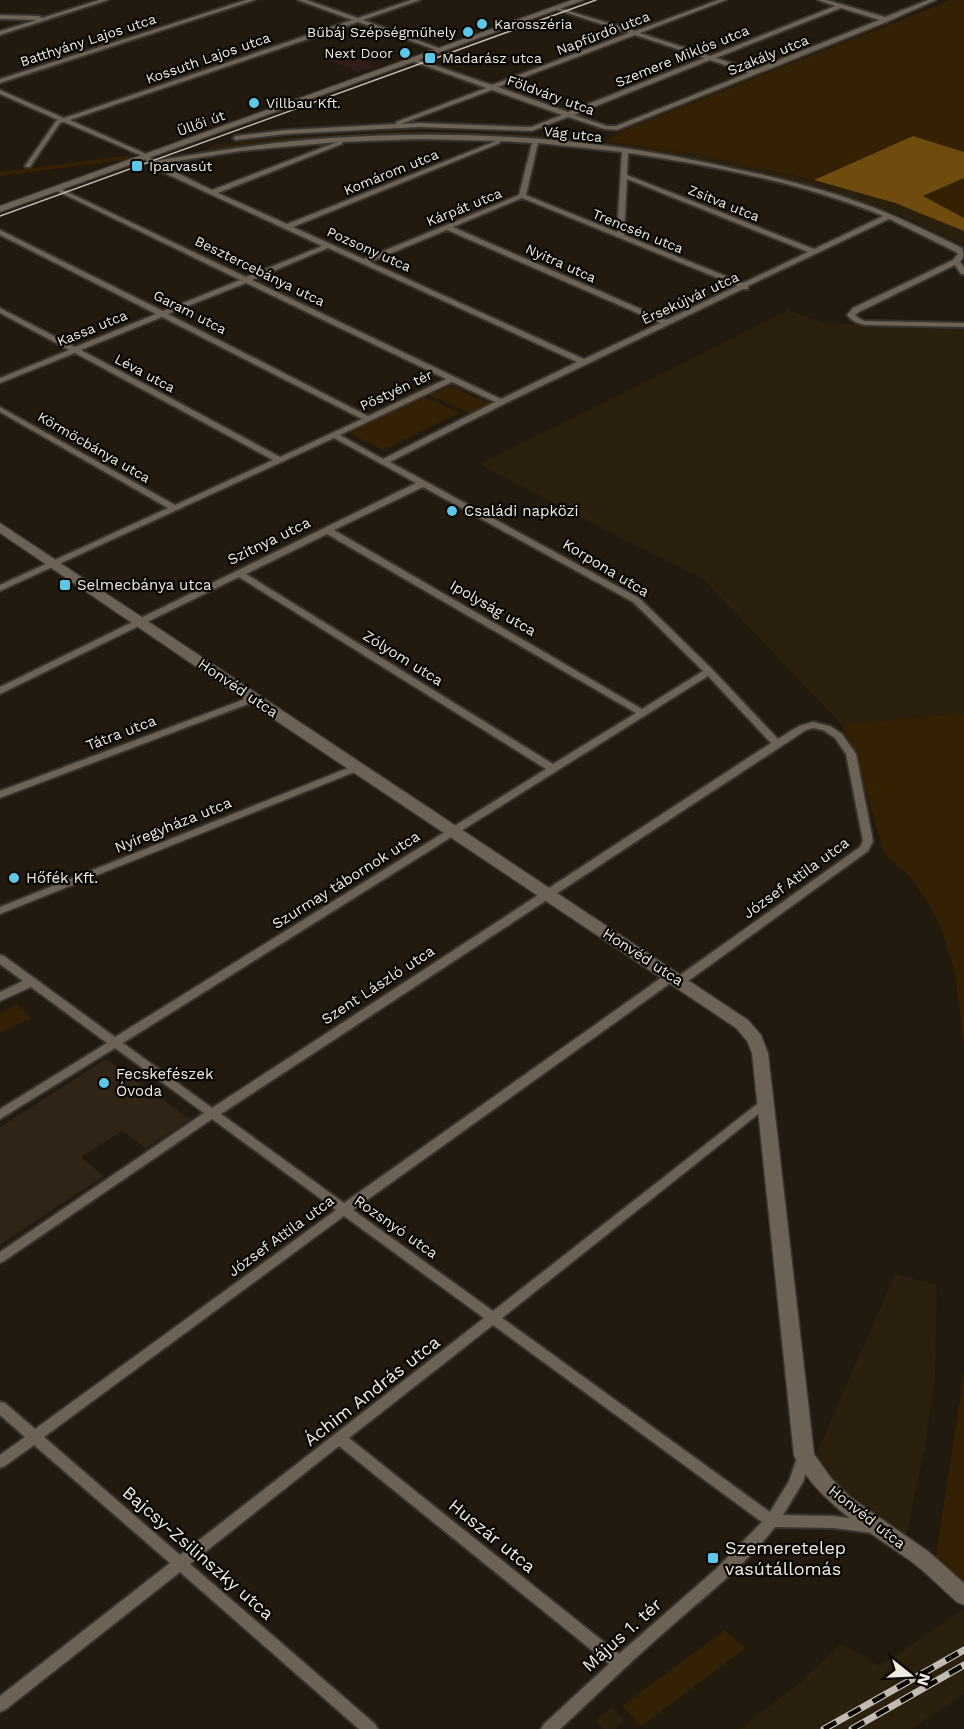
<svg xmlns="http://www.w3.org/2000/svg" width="964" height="1729" viewBox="0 0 964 1729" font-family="'Work Sans',sans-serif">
  <rect width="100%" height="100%" fill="#221a0f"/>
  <path fill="#301d1a" d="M344,53l22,9 11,4 -18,6 -33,-13z"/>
  <path fill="#2b1f0e" d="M402,131l142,4 128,15 59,11 123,30 63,20 47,20v14l-73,-34 -70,-23 -97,-24 -121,-19 -38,-4 -149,-6 -81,3 -132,13 11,-6 61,-7z
    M788,310l35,13 141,4v386l-122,12 -138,-145 -224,-115z
    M895,1274l42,11 -2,92 -10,71 -19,88 -54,-37 -19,-16 -18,-26z
    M964,1609v85l-53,35h-171l56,-43 45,-42 39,22z
    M611,1707l14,13 -11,9h-10l-9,-8z"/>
  <path fill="#2f2416" d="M106,1059l84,60 -44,29 -24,-17 -41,26 23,19 -104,69v-118z"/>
  <path fill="#342104" d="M951,0h13v152l-51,-16 -99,44 -112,-25 -97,-14 17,-10z
    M134,155l-10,5 -124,16v-4z
    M964,178v40l-41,-22z
    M450,386l39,17 -20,10 -39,-18z
    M425,397l34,16 -76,37 -34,-17z
    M964,713v332l-9,-71 -14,-47 -15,-28 -16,-22 -26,-24 -30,-104 -12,-24z
    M17,1004l14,14 -31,15v-20z
    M964,1373v223l-30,-27z
    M725,1630l20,18 -104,78 -19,-20z"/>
  <path fill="#6f4b0e" d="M913,136l51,16v26l-41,18 41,22v13l-69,-28 -81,-23z"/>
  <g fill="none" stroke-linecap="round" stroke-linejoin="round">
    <g stroke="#39332d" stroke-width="4">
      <path id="street" d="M99,0h9l-108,35v-4l36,-11 -36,-1v-4l39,1 3,2z
        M246,0h9l-255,83v-4z
        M298,0h9l51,18 53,-18h9l-57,20 81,30 -5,1 -81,-29 -288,98 74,33 11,8c58,-10 116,-19 175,-23 134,-9 270,0 401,30 49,10 98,22 144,40 30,12 58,26 87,40 2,6 2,9 -2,14l4,5v7h-3l-6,-9 -96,47 -4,3 5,4 5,2 99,2v4l-99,-2c-8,-2 -12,-3 -18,-10l6,-7 100,-48 5,-6 -2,-2 -67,-33 -141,67v3h-5l-239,115 -114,58 249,136 73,71 66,70 21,-13 14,-4 17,4 12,8 14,20 17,87 -5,10 -184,133h-8l-2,-3 2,-3 184,-131 3,-6 -17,-87 -11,-16 -12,-8 -10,-2 -7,2 -585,384 123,89 324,-230h8l2,3 -2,3 -323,231 140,101 268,-210h8l2,3 -269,214 268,194 19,-31 10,-29 5,-1 5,1 2,4 -8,26 -20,33 50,1 39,5 5,2 2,4 -2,4 -5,2 -39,-5 -58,-1c-30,39 -70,69 -107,102 -37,32 -72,67 -108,100h-19l3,-5 65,-60 -270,-218 -149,118 185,160 3,5h-19l-179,-157 -175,138 -5,2v-16l170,-133 -136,-118 -29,21 -5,2v-13l25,-18 -25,-22v-13l5,1 30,26 301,-219 -124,-91 -208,142 -4,2v-11l204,-139 -89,-65 -115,71v-10l107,-66 -76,-56 -31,14v-9l23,-11 -23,-17v-9l4,1 111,81 431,-268 -307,-192 -239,117v-7l416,-204 -82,-45 -334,153v-6l168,-77 -168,-96v-5l175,98 98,-45 -198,-107 -75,30v-5l69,-28 -69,-37v-5l75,39 81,-33 -156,-79v-5l163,81 77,-31 -185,-90v-2h4l187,89 76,-31 -164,-76 -18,-15 -76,-33 -4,1 -30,44h-4l-1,-1 31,-45 2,-1 -58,-26v-4l64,28 288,-98zM420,139l76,2 -209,83 -69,-31 124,-49v-2zM500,141l32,2 -13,52 -155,64 -71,-32 207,-84zM337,142l-125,48 -53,-26 82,-13zM538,143l84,9 -5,80 -91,-37zM628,153c86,13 174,30 255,63l-69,33 -187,-74zM627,179l181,73 -65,31 -119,-48zM522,198l215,88 -71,34 -213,-93zM447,230l213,93 -76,36 -214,-97zM328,248l249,114 -76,37 -249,-119zM246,283l200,96 -78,37 -200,-102zM162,317l200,102 -82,38 -199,-107zM452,382l43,20 -112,57 -43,-24zM423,487l210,115 70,69 -61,38 -308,-179zM327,534l309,179 -83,51 -307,-190zM708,676l63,67 -559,365 -89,-65zM344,1216l140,102 -304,237 -136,-118zM493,1325l269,197 -46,47 -97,85 -270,-216z
        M718,0h8l-86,33 70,23 125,-50 -17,-6h9l58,17 43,-17h8l-47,21 -272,109 -13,-1 -36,-12 -36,14 -112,-4 -134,7 -50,6 -3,-2 3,-2 50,-6 110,-6v-2l90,-34 -74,-27v-2h4l76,26 137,-52 -74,-24v-2l80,24zM841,8l38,12 -125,50 -38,-12zM635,35l69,23 -136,54 -70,-25zM710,60l38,13 -132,53h-9l-33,-11zM492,90l70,25 -31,12 -111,-4 -19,1z
        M253,696l3,1 2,2 -2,2 -256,97v-7z
        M358,764l4,1 1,2 -1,2 -362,145v-7z"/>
    </g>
    <g stroke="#39332d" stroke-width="3">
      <path id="secondary" d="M572,0h12l-584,212v-6z
        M0,523l748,497 13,15 7,18 46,401 17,24 19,19 79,55 35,31v22l-7,-3c-15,-13 -29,-28 -45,-40 -43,-31 -92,-57 -118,-106l-42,-403 -5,-12 -11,-13 -488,-326 -248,-169z"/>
    </g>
    <use href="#street" fill="#6c6255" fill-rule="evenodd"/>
    <use href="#secondary" fill="#6c6255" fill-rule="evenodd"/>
    <path stroke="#c1bbb3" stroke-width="1.5" d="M0,216l596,-216"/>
    <g stroke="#c1bbb3" stroke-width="7">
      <path id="rail" d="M824,1729l140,-79
        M852,1729l112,-64"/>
    </g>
    <use href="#rail" stroke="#090603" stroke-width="4.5" stroke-dasharray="14" stroke-linecap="butt"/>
  </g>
  <g fill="#5cc7e8" stroke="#090603" stroke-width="2">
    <circle cx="482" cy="24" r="6"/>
    <circle cx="468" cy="32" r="6"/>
    <circle cx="405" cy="53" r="6"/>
    <rect x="424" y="52" width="12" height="12" rx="3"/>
    <circle cx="254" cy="103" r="6"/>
    <rect x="131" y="160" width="12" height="12" rx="3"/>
    <circle cx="452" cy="511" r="6"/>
    <rect x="59" y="579" width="12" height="12" rx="3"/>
    <circle cx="14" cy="878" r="6"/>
    <circle cx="104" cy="1083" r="6"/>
    <rect x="707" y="1552" width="12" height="12" rx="3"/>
  </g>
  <g text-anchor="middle" stroke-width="4.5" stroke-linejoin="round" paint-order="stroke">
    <g font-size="14" fill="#f0eae3" stroke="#090603" text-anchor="start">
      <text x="494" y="29">Karosszéria</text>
      <text x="456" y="37" text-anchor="end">Bűbáj Szépségműhely</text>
      <text x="393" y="58" text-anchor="end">Next Door</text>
      <text x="442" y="63">Madarász utca</text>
      <text x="266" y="108">Villbau Kft.</text>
      <text x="149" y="171">Iparvasút</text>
    </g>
    <g font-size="14" fill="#f0eae3" stroke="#090603">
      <text transform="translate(603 33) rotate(-21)" y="5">Napfürdő utca</text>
      <text transform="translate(88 40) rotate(-18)" y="5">Batthyány Lajos utca</text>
      <text transform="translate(768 55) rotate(-22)" y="5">Szakály utca</text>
      <text transform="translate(682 56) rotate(-22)" y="5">Szemere Miklós utca</text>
      <text transform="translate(208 58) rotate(-19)" y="5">Kossuth Lajos utca</text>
      <text transform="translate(551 95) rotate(20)" y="5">Földváry utca</text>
      <text transform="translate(201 123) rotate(-20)" y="5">Üllői út</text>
      <text transform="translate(573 134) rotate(6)" y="5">Vág utca</text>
      <text transform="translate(391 172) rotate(-22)" y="5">Komárom utca</text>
      <text transform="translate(724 203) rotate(22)" y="5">Zsitva utca</text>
      <text transform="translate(464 207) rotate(-22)" y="5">Kárpát utca</text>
      <text transform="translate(638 231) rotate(22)" y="5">Trencsén utca</text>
      <text transform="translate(369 249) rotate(24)" y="5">Pozsony utca</text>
      <text transform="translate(561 263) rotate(24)" y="5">Nyitra utca</text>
      <text transform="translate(260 271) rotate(26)" y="5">Besztercebánya utca</text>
      <text transform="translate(690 298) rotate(-25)" y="5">Érsekújvár utca</text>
      <text transform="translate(190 312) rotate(27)" y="5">Garam utca</text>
      <text transform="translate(92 328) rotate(-22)" y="5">Kassa utca</text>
      <text transform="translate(145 373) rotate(28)" y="5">Léva utca</text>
      <text transform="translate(396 390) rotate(-25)" y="5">Pöstyén tér</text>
      <text transform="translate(94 447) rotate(30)" y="5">Körmöcbánya utca</text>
    </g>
    <g font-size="15" fill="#f0eae3" stroke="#090603" text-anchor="start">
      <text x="464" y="516">Családi napközi</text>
      <text x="77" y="590">Selmecbánya utca</text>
      <text x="26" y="883">Hőfék Kft.</text>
      <text x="116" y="1079">Fecskefészek<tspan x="116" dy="17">Óvoda</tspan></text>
    </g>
    <g font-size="15" fill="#f0eae3" stroke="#090603">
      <text transform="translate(269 541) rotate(-26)" y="5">Szitnya utca</text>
      <text transform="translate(606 568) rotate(31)" y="5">Korpona utca</text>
      <text transform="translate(493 608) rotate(30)" y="5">Ipolyság utca</text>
      <text transform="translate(403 658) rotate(32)" y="5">Zólyom utca</text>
      <text transform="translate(238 688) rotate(34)" y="5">Honvéd utca</text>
      <text transform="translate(121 733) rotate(-21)" y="5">Tátra utca</text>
      <text transform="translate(173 825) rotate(-22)" y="5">Nyíregyháza utca</text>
      <text transform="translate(796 878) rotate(-36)" y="5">József Attila utca</text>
      <text transform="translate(346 880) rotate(-32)" y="5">Szurmay tábornok utca</text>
      <text transform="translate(643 957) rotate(33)" y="5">Honvéd utca</text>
      <text transform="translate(378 985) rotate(-33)" y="5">Szent László utca</text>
      <text transform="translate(396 1227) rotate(35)" y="5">Rozsnyó utca</text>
      <text transform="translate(281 1236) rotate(-36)" y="5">József Attila utca</text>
      <text transform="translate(867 1517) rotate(38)" y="5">Honvéd utca</text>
    </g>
    <g font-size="18" fill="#f0eae3" stroke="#090603">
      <text transform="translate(372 1391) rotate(-38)" y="6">Áchim András utca</text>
      <text transform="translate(492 1536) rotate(39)" y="6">Huszár utca</text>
      <text transform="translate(198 1553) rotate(41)" y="6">Bajcsy-Zsilinszky utca</text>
      <text transform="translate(622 1635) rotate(-42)" y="6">Május 1. tér</text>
    </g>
    <g font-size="18" fill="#f0eae3" stroke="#090603" text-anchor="start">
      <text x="725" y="1554">Szemeretelep<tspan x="725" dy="21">vasútállomás</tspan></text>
    </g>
  </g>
  <g transform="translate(910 1675) rotate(108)" stroke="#090603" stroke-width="4.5" paint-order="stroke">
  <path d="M0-4.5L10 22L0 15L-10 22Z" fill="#f0eae3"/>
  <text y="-9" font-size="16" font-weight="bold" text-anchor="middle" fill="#f0eae3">N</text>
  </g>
</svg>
